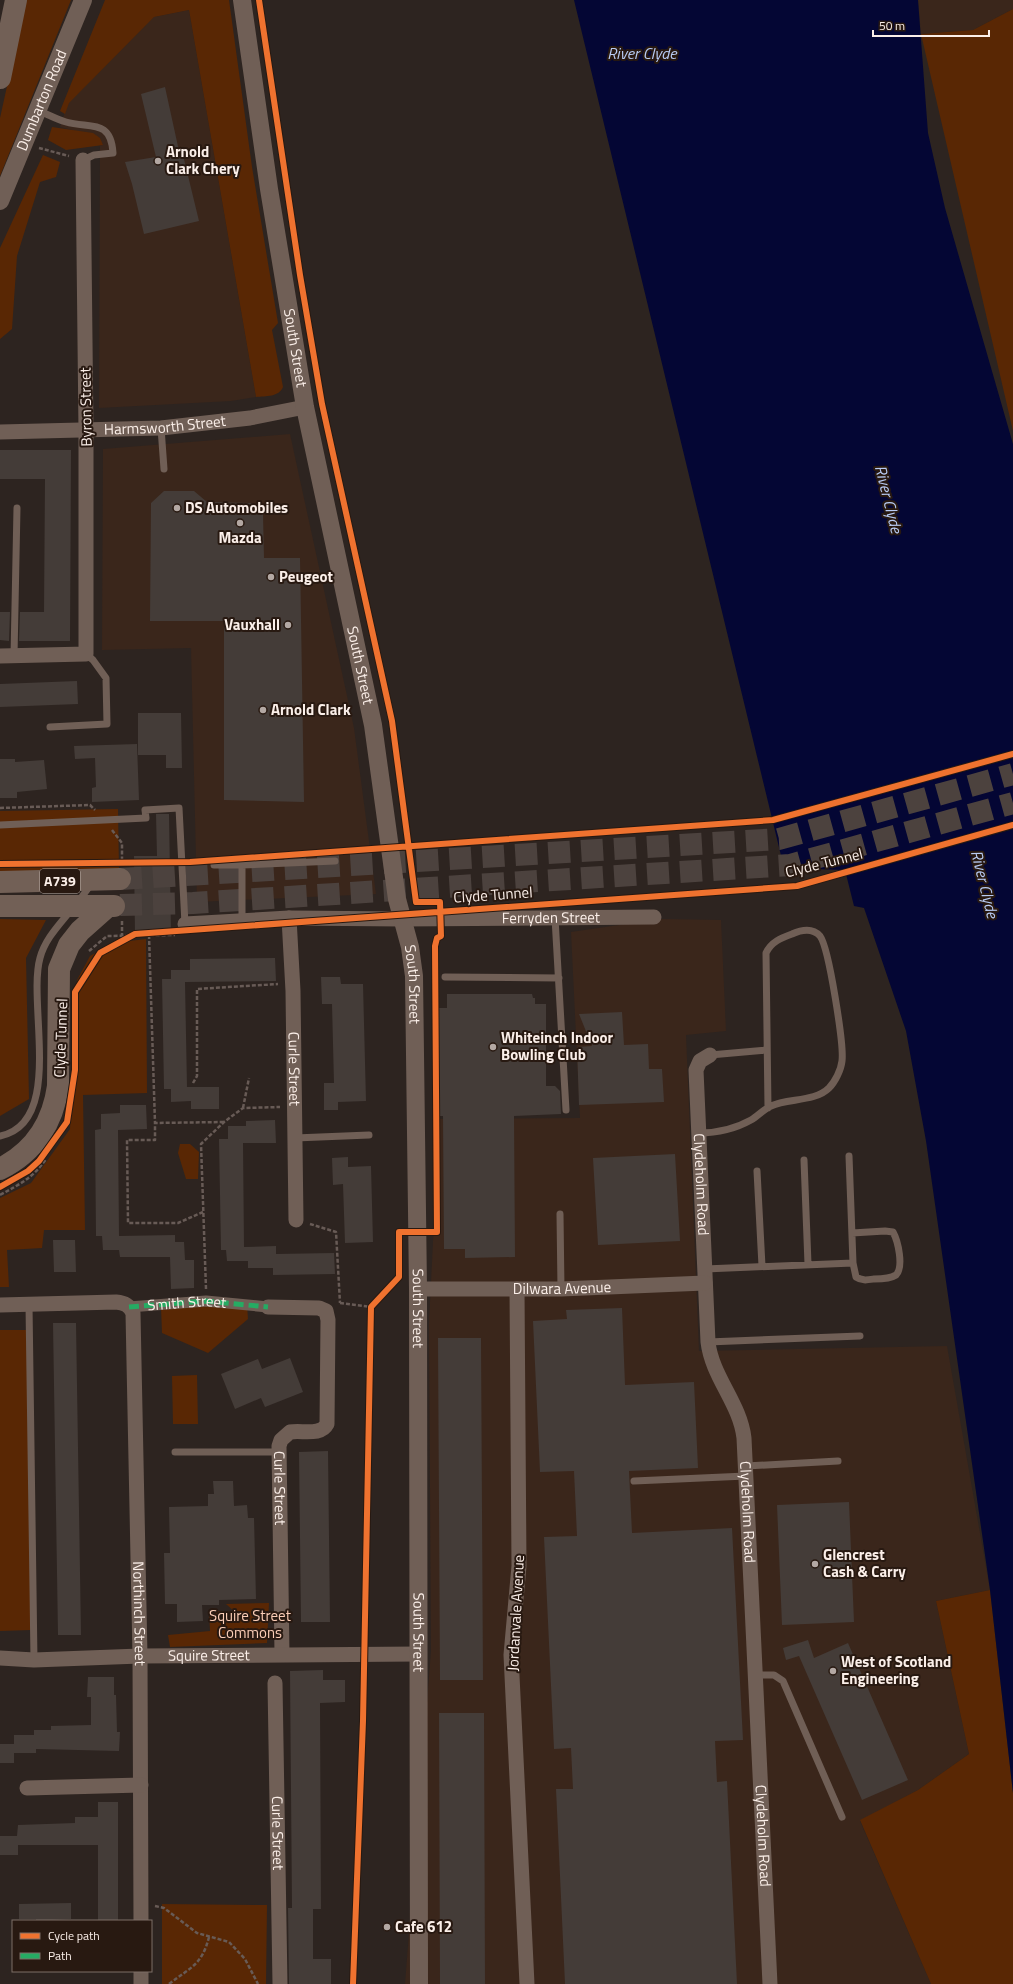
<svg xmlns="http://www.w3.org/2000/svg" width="1013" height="1984" viewBox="0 0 1013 1984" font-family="'Titillium Web',sans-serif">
  <rect width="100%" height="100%" fill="#2d2420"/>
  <path fill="#3a261b" d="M918,0h95v9l-40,21 -52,4z
    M189,10l67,387 -25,4 -132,7 1,-262 3,-2 -31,-14 -12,-3 8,-24 86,-86z
    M290,434l64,294 22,166 -179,8 -6,-254 -89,2 1,-201z
    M660,919l61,1 5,111 -40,4 13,316 248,-5 43,244 -54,11 33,153 -51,36 -58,31 71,163h-526l26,-333 -2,-328 10,-204 141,-1 -9,-186z"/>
  <path fill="#592704" d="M26,0h45l-71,176v-58z
    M105,0h124l23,167 26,156 -6,7 11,57c-4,10 -17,9 -27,10l-67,-387 -35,7 -85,86 -4,11 -5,-3z
    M1013,9v422l-92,-397 52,-4z
    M52,127l41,6 7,5 3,7 -37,5 -18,-10z
    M43,155l17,7 -4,15 -16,5 -23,74 -5,73 -12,10v-91z
    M118,809l1,61 -119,3v-62z
    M0,919l46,1 -20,38 3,141 -29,17z
    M146,939l1,154 -64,2 2,135h-41l-2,18 -35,2 2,37h-9v-89l31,-15 39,-54 7,-149 13,-24 22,-13z
    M180,1144h10l9,8 -1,27h-12l-8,-26z
    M247,1305l1,14 -40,34 -46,-20 -1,-26z
    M0,1330h29l2,300 -31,1z
    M197,1375l1,49h-25l-1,-48z
    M990,1590l23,203v191h-82l-71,-164 58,-30 51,-36 -33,-153z
    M269,1603l-2,40 -97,4 -2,-12 42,-4 -1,-20 26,1 -9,-8z
    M162,1904l105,1 -1,79h-104z"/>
  <path fill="#040634" d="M574,0h344l10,133 17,75 68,236v1349l-23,-203 -64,-449 -20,-110 -42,-123 -10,-2 -9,-36 -61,-2z"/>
  <path fill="#443c38" d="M165,87l14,64h3l17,70 -55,13 -12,-50 -7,-22 31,-5 -15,-63z
    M0,450h71l-1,191h-51l1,-29h24l1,-133h-45z
    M164,491h30l13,11 44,1 12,11 1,44h36l4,244 -80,-2v-179h-74l1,-118z
    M0,612h10l-1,29 -9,-1z
    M77,681l1,23 -78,3v-23z
    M138,713h43l1,55h-16v-13h-28z
    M137,744l2,56 -47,2v-14l4,-1 -1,-29 -20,1 -1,-13z
    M0,759h15v3l29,-2 3,29 -30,3v6h-17z
    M156,814h13l2,120 -36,1 -1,-79h23z
    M275,958l1,23 -91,1 2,105h32v22h-28v-8l-20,1v-13h-7l-2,-110h9v-9h19v-11z
    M321,977h19l1,7h22l3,117 -28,1v8h-14v-27h10l-2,-79h-10z
    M447,994h85l1,4h2v6h11v82h9l5,5 1,23 -47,2 1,141 -50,1v-9h-21l-1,-133h-4v-108h8z
    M622,1012l2,33 24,-1 1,25h13l2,33 -85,3 -2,-58 15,-1 -13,-32z
    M120,1105h26l1,24 -29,1 1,106 56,-1v7h9l1,18h9v28l-23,1 -1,-32h-50l-1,-7h-16l-1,-14h-6l-1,-106 6,-1v-15l19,-1z
    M275,1120l1,23h-33l1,104 32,-1v8l58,-1 1,21 -62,1v-7h-25v-7h-21l-1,-11h-5l-2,-111h9v-13h18v-5z
    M675,1154l5,87 -82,4 -5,-87z
    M348,1157v10l23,-1 2,76 -28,1 -2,-59 -10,1 -1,-27z
    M53,1240h22l1,32h-22z
    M622,1308l3,77 69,-3 4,86 -69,3 3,62 100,-5 11,212 -28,1 2,41 10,-1 10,203h-172l-9,-195h17l-2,-41 -17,1 -10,-212 33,-1 -3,-65 -34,1 -7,-151 34,-2 -1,-9z
    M53,1323h23l5,312h-23z
    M438,1338h43l2,342h-43z
    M290,1358l13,34 -38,15 -4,-9 -26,11 -14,-35 37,-15 4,10z
    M328,1451l2,171h-29l-2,-170z
    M213,1481h20l1,25 13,-1 1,13h6l2,81 -37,1v5h-17l1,16 -26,1v-18h-12l-1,-51h6l-1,-46 39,-1v-12h6z
    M849,1502l5,120 -72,3 -5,-120z
    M808,1640l6,18 34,-15 60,137 -46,20 -63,-144 -13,4 -3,-12z
    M323,1670v10h22v22l-25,1 1,206h-8v50h18v25h-42l-1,-76h4l-2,-237z
    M88,1677h26v18h2l1,37h3l-1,19 -83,-2v4h-22v10h-14v-19h14v-9h20v-5h17v-4l40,-1v-28h-4z
    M439,1713h45l1,271h-45z
    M98,1802h20v119h-20v-76h-80v10h-18v-19h17l1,-11 57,-2v-6h23z
    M71,1903v16l-35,2v-2h-17v-15z"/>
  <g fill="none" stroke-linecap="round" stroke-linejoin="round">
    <path stroke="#4c423e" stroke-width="22" stroke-dasharray="22 11" stroke-linecap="butt" d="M120,879l659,-40 234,-65
      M120,905l73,-2 597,-38 223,-62"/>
    <path stroke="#685b56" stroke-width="2.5" stroke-dasharray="4 2" stroke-linecap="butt" d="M39,148l30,8
      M0,808l90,-3 5,5
      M112,830l10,13v19
      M122,921v16
      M149,935l6,188
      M89,951l18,-15 68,-1
      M193,1083l4,-7v-87l81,-5
      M243,1108l6,-30
      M0,1195c20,-11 33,-17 46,-36
      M203,1212l-25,11h-50l-1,-83h28v-17l69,-1
      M310,1224l26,8 4,71
      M206,1289l-5,-145 23,-22 19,-14 37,-1
      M340,1303l31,4
      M155,1906l9,2 33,25 32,9 16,17 13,25
      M169,1984c22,-17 33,-19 40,-47"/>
    <path stroke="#705f56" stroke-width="7" d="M37,110c10,4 19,9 29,12 23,7 45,-4 47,31l-19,2 -11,5
      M161,428l3,41
      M14,656l3,-148
      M50,727l57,-3 -1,-46 -13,-18 -7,-6
      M0,825l146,-7 -1,-8 34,-2 6,116
      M214,865h28v56
      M242,865l93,-4
      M78,902l14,-19
      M555,918l11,192
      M445,977l114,1
      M710,1055l56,-5
      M699,1133c19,0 36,-4 52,-13 7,-4 13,-11 20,-14 17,-8 44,-4 58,-18 6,-6 12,-18 13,-27 2,-16 -13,-113 -22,-125 -8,-9 -19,-6 -28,-2 -11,4 -21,8 -26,19l2,155
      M0,1136c65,-13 27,-132 40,-178 5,-19 19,-33 31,-48
      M295,1138l74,-3
      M804,1160l4,104
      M757,1171l5,95
      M560,1214l1,75
      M852,1233l33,-2 8,1c5,9 11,35 3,43 -6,4 -16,4 -22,4 -7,1 -12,2 -18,-2l-3,-14
      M705,1269l148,-6 -4,-107
      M29,1305l5,355
      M708,1342l152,-6
      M175,1452h104
      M746,1466l92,-5
      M634,1481l112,-5
      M755,1675h19l9,6 59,136"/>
    <path stroke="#705f56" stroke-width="11" id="s1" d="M129,1307l77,-6 62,6"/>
    <g stroke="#705f56" stroke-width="15">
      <path id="s2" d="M0,432l161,-4 89,-10 55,-11"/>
      <path d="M0,656l86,-2v-223l-3,-271"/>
      <path id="s3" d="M289,918l4,73 3,229"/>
      <path id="s4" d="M185,924l104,-6 113,1 252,-2"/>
      <path id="s5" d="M710,1055l-10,6 -4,9 12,272c4,35 32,61 36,96l26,546"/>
      <path id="s6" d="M418,1289h143l144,-6"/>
      <path d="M517,1289l2,277 -8,89 16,329"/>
      <path id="s7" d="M0,1305l116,-3c9,1 13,3 17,11l7,343 1,265"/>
      <path id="s8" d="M268,1307l51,1 7,3 2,9 -1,104c-6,12 -25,6 -37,8l-9,8 -2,6 3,208"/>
      <path id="s9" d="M0,1658l34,2 106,-4 279,-2"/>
      <path id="s10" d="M275,1683l5,301"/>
      <path d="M27,1788l114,-3"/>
      <path d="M141,1971v13"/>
    </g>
    <g stroke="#705f56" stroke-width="18">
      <path id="s11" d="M242,0l27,189 36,218 68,318 24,174 13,48 4,29 4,313 1,695"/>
      <path id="s12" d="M0,201l83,-201"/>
    </g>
    <path stroke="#726056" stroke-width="22" d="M0,78l16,-78
      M0,882l120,-3
      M0,906h114
      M0,1169c34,-17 53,-46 58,-83l1,-117 10,-24 11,-14 27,-24"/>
    <path stroke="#26ab63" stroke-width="5" stroke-dasharray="10 5" stroke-linecap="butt" d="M129,1307l77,-6 62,6"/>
    <g stroke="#281911" stroke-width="8">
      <path id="cycleway" d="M259,0l41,275 22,129 70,317 24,181h24l1,34 -4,2 -2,8 2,286h-38v45l-28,30 -8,414 -10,263
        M0,864l190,-2 583,-42 240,-66
        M0,1187l28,-16 11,-10 28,-39 8,-52v-78l25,-39 35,-19 662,-48 216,-61"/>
    </g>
    <use href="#cycleway" stroke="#ef722f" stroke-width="6"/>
  </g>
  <g fill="#b3a8a3" stroke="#281911" stroke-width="1.5">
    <circle cx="158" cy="161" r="4"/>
    <circle cx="177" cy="508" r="4"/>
    <circle cx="240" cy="523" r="4"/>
    <circle cx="271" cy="577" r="4"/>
    <circle cx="288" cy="625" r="4"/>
    <circle cx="263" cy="710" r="4"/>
    <circle cx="493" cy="1047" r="4"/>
    <circle cx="815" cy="1564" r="4"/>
    <circle cx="833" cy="1671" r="4"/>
    <circle cx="387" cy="1927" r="4"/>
  </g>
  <g text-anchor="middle" stroke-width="4" stroke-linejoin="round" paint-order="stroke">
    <rect fill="#281911" stroke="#bcafa8" stroke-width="1" x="40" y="869" width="40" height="24" rx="3"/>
    <g font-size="14" font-weight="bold" fill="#fbefe9">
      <text x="60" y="886">A739</text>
    </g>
    <g font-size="15" fill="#fbefe9" stroke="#281911">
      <text dy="5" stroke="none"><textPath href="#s12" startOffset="109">Dumbarton Road</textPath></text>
      <text dy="5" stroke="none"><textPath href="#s11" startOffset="352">South Street</textPath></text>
      <text transform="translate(86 407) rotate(-91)" y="5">Byron Street</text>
      <text dy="5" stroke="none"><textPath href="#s2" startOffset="165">Harmsworth Street</textPath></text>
      <text dy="5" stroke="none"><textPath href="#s11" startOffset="676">South Street</textPath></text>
      <text transform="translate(824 863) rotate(-14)" y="5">Clyde Tunnel</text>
      <text transform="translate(493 895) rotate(-4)" y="5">Clyde Tunnel</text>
      <text dy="5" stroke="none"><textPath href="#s4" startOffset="366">Ferryden Street</textPath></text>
      <text dy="5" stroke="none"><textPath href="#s11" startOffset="1000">South Street</textPath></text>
      <text transform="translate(61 1038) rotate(-88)" y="5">Clyde Tunnel</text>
      <text dy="5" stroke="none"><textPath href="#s3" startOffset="151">Curle Street</textPath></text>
      <text dy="5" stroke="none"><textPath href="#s5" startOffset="136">Clydeholm Road</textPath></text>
      <text dy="5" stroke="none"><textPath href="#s6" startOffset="144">Dilwara Avenue</textPath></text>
      <text dy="5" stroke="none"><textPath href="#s1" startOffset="58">Smith Street</textPath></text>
      <text dy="5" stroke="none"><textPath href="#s11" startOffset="1324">South Street</textPath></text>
      <text dy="5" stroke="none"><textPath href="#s8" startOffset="272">Curle Street</textPath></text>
      <text dy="5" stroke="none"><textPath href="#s5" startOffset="471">Clydeholm Road</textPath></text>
      <text dy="5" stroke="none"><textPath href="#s7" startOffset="438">Northinch Street</textPath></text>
      <text transform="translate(516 1613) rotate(-87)" y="5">Jordanvale Avenue</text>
      <text dy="5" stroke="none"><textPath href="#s11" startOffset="1648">South Street</textPath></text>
      <text dy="5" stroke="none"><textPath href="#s9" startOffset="209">Squire Street</textPath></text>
      <text dy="5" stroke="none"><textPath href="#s10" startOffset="150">Curle Street</textPath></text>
      <text dy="5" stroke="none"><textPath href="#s5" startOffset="795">Clydeholm Road</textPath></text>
    </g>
    <g font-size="15" font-weight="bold" fill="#fbefe9" stroke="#281911" text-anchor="start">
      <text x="166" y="157">Arnold<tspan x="166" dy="17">Clark Chery</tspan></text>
      <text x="185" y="513">DS Automobiles</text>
      <text x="240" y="543" text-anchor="middle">Mazda</text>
      <text x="279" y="582">Peugeot</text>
      <text x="280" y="630" text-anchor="end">Vauxhall</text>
      <text x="271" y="715">Arnold Clark</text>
      <text x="501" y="1043">Whiteinch Indoor<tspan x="501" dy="17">Bowling Club</tspan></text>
      <text x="823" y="1560">Glencrest<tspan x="823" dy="17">Cash &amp; Carry</tspan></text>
      <text x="841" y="1667">West of Scotland<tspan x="841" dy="17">Engineering</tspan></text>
      <text x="395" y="1932">Cafe 612</text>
    </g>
    <g font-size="15" fill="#fcceb7" stroke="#281911">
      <text x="250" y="1621">Squire Street<tspan x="250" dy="17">Commons</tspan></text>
    </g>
    <g font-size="16" font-style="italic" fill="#b8cbf4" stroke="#281911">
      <text x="642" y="59">River Clyde</text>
      <text transform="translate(889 499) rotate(76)" y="6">River Clyde</text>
      <text transform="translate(985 884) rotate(76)" y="6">River Clyde</text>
    </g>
  </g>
  <rect x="12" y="1920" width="140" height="52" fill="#281911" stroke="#7c6f67"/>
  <rect x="20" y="1933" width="20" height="6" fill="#ef722f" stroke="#7c6f67"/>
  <text x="48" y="1940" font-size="12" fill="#fbefe9">Cycle path</text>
  <rect x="20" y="1953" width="20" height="6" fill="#26ab63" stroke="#7c6f67"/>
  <text x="48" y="1960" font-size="12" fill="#fbefe9">Path</text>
  <path d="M873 30v6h116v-6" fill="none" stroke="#fbefe9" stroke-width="2"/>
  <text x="879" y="30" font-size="12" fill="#fbefe9" stroke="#281911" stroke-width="3" paint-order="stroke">50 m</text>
</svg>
